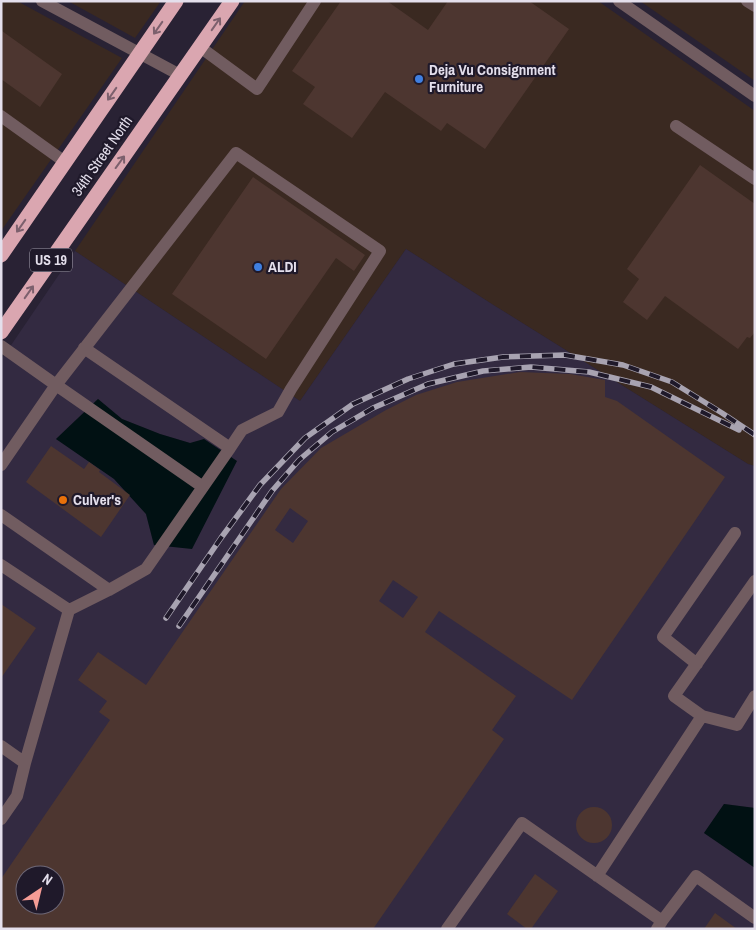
<svg xmlns="http://www.w3.org/2000/svg" width="756" height="930" viewBox="0 0 756 930" font-family="'Archivo Narrow',sans-serif">
  <rect width="100%" height="100%" fill="#292234"/>
  <path fill="#3a2921" d="M1,1h16l105,57 -121,173z
    M68,1h93l-26,37z
    M245,1h353l157,110v355l-7,-2 -253,-158 -89,-57 -106,152 -225,-150z
    M640,1h115v80z"/>
  <path fill="#332a41" fill-rule="evenodd" d="M406,249l89,57 253,158 7,2v342l-31,-4 -20,29 51,35v61h-754v-569l74,-109 225,150zM98,399l24,20 38,15 30,9 -36,102 -8,-31 -32,-36 -58,-39zM25,875h30v30h-30z"/>
  <path fill="#011113" d="M98,399l24,20 38,15 30,9 14,-4 33,22 -45,88 -38,-4 -8,-31 -32,-35 -58,-40z
    M724,804l31,4v60l-51,-35z"/>
  <path fill="#4d3630" fill-rule="evenodd" d="M341,1h46l41,29 20,-29h81l40,28 -84,120 -38,-26 -6,8 -56,-39 -33,46 -49,-34 12,-17 -23,-16z
    M2,31l60,43 -22,33 -39,-28v-46z
    M700,165l55,39v128l-5,6 -3,-1 -9,12 -73,-53 -18,24 -24,-18 16,-23 -12,-10z
    M253,177l112,78 -11,16 -18,-13 -70,101 -94,-65z
    M520,372l50,2 35,6v17l12,4 108,76 -153,223 -133,-89 -14,21 91,64 -24,34 12,9 -131,190h-372v-50l109,-159 -11,-8 8,-11 -29,-21 20,-28 48,33 135,-196 40,-41 65,-38 30,-15 41,-13zM290,508l18,13 -15,22 -18,-13zM393,580l25,17 -15,21 -24,-17zM25,875h30v30h-30z
    M51,446l33,23 5,-7 11,8 -1,2 31,23 -29,42 -75,-55z
    M1,604l35,24 -35,50z
    M576 825a18 18 0 1 1 36 0a18 18 0 1 1-36 0Z
    M535,874l23,17 -27,38h-4l-20,-15z
    M715,913l22,16h-33z"/>
  <g fill="none" stroke-linecap="round" stroke-linejoin="round">
    <path stroke="#715c60" stroke-width="12" d="M42,1l138,74
      M619,1l136,95
      M747,1l8,5
      M200,47l57,42 58,-88
      M1,116l64,46
      M676,126l79,53
      M1,346l55,39 -55,80
      M84,348l146,100 12,-18 36,-18 13,-23 89,-138 -144,-98 -180,232 147,102
      M1,515l108,75
      M1,565l68,45 -44,153
      M755,581l-81,115 28,20 35,9 18,-29
      M69,610l40,-20 37,-21 84,-121
      M697,664l-34,-27 72,-104
      M1,746l24,17 -8,33 -16,23
      M597,876l105,-160
      M662,921l34,-45 59,42
      M447,929l75,-106 140,98 -5,8"/>
    <path stroke="#daa6b0" stroke-width="15" d="M1,255l175,-254
      M1,332l231,-331"/>
    <g stroke="#a8a3b1" stroke-width="5.5">
      <path id="rail" d="M166,618l55,-80 39,-53 45,-47 48,-34 55,-25 46,-15 49,-7 62,-2 58,10 49,17 50,31 33,22
        M179,626l93,-135 27,-31 33,-28 41,-24 55,-24 55,-13 48,-4 58,5 62,15 88,43"/>
    </g>
    <use href="#rail" stroke="#1f192a" stroke-width="4" stroke-dasharray="11" stroke-linecap="butt"/>
  </g>
  <defs><path id="oneway-shaft" d="M-6 0H5M1.5-3L5.5 0L1.5 3" fill="none" stroke-width="1.6" stroke-linecap="round" stroke-linejoin="round" transform="scale(1.25)"/></defs>
  <g stroke="#7c606d">
    <use href="#oneway-shaft" transform="translate(216 24) rotate(-55)"/>
    <use href="#oneway-shaft" transform="translate(158 28) rotate(125)"/>
    <use href="#oneway-shaft" transform="translate(112 94) rotate(125)"/>
    <use href="#oneway-shaft" transform="translate(120 162) rotate(-54)"/>
    <use href="#oneway-shaft" transform="translate(21 226) rotate(125)"/>
    <use href="#oneway-shaft" transform="translate(29 292) rotate(-55)"/>
  </g>
  <g fill="#3f7fe0" stroke="#1f192a" stroke-width="2">
    <circle cx="419" cy="79" r="5"/>
    <circle cx="258" cy="267" r="5"/>
  </g>
  <circle fill="#e8710a" stroke="#1f192a" stroke-width="2" cx="63" cy="500" r="5"/>
  <g text-anchor="middle" stroke-width="4.5" stroke-linejoin="round" paint-order="stroke">
    <rect fill="#1f192a" stroke="#a9a4b2" stroke-width="1" x="30" y="248.5" width="42" height="23" rx="4"/>
    <g font-size="14" font-weight="bold" fill="#e4dfec">
      <text x="51" y="265">US 19</text>
    </g>
    <g font-size="15" font-weight="bold" fill="#e4dfec" stroke="#1f192a" text-anchor="start">
      <text x="429" y="75">Deja Vu Consignment<tspan x="429" dy="17">Furniture</tspan></text>
      <text x="268" y="272">ALDI</text>
      <text x="73" y="505">Culver's</text>
    </g>
    <g font-size="15" fill="#e4dfec" stroke="#1f192a">
      <text transform="translate(102 156) rotate(-55)" y="5">34th Street North</text>
    </g>
  </g>
  <rect width="756" height="930" fill="none" stroke="#e4dfec" stroke-width="5"/>
  <g transform="translate(40 890) rotate(35)"><circle r="24" fill="#1f192a" stroke="#6e6878"/>
  <path d="M0-4L9 19L0 12L-9 19Z" fill="#f59c95"/>
  <text y="-8" font-size="14" font-weight="bold" text-anchor="middle" fill="#e4dfec">N</text>
  </g>
</svg>
